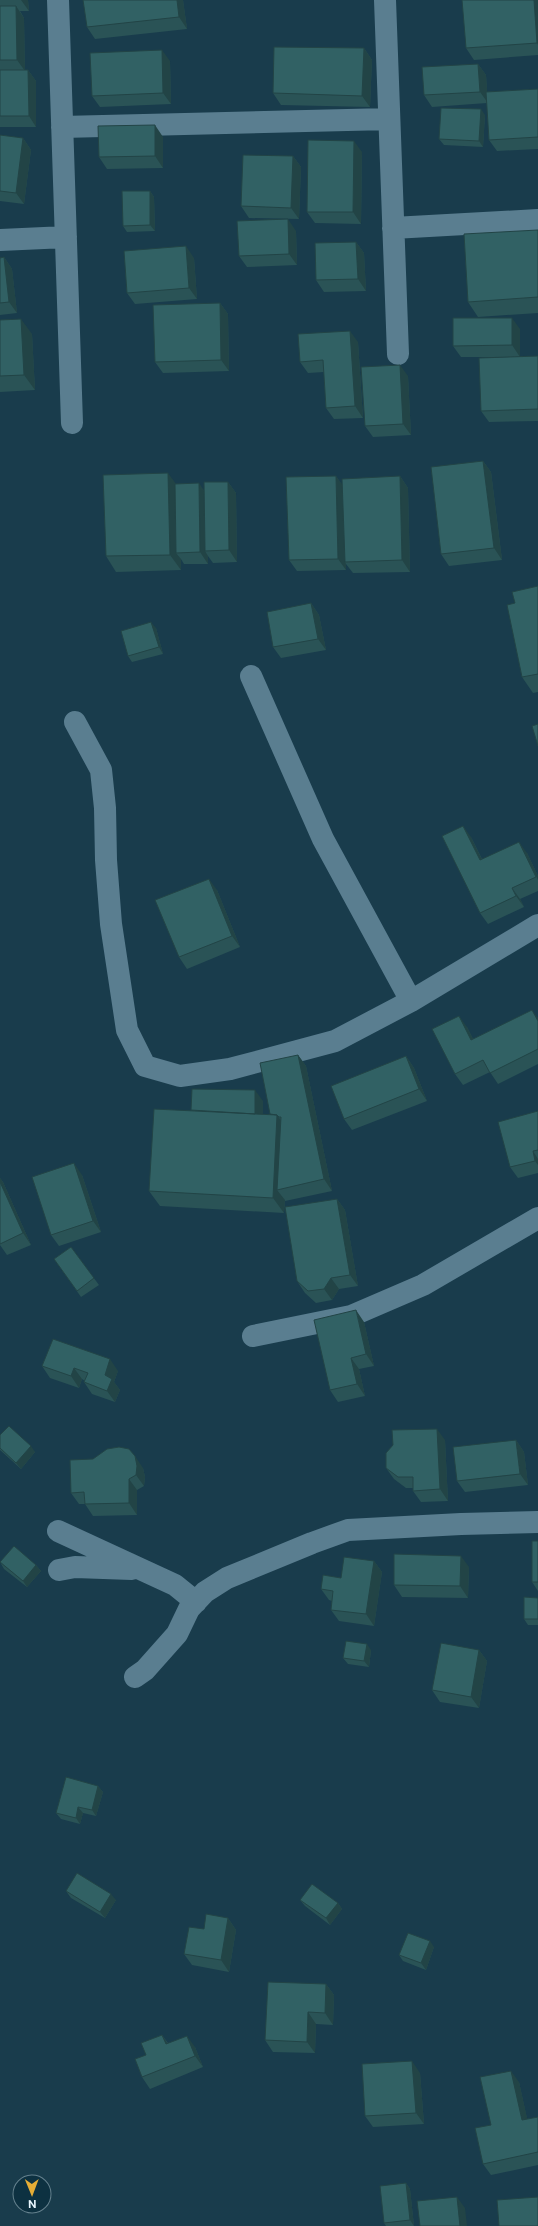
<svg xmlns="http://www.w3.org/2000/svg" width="538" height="2226" viewBox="0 0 538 2226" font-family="'Public Sans',sans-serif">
  <rect width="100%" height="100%" fill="#193c4c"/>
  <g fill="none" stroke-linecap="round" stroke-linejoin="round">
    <path stroke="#5a7e90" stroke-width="22" d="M58,0l14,423
      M385,0l13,354
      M62,127l327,-8
      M393,228l145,-8
      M0,240l66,-3
      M251,676l72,163 88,162
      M75,722l26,48 4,38 1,52 5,64 16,106 18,36 35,10 50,-7 105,-28 76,-40 127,-76
      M253,1336l98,-20 72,-31 115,-67
      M58,1531l117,54 21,17
      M59,1570l16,-3 57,2
      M135,1677l10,-7 32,-36 12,-25 16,-17 22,-14 85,-35 36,-13 113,-6 77,-2"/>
  </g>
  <path fill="#2a5356" d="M0,0h28l1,11h-9l4,7 1,52h3l8,11v46h-36z
    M183,0l4,29 -92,10 -8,-12z
    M538,0v55l-64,5 -8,-12z
    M364,48l8,12 -2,47 -89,-2 -8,-12z
    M170,61l1,43 -71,3 -8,-11z
    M478,64l8,11 1,17 51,-3v60l-41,2 -8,-11 -2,-37 -55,4 -8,-12z
    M485,115l-2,32 -39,-2 -5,-6z
    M0,135l23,3 8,12 -7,54 -24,-3z
    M163,137v31l-56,1 -8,-12z
    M362,152l-1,72 -46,-1 -8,-11z
    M293,156l8,11 -2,52 -50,-1 -8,-12z
    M150,191l4,6 1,34 -28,1 -4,-6z
    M538,230v83l-60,4 -10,-15z
    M296,231l1,34 -50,2 -8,-11z
    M356,242l8,11 2,38 -42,1 -8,-12z
    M4,257l8,12 5,44 -17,2v-57z
    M194,258l3,41 -62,5 -8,-11z
    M220,303l8,11 1,57 -66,2 -8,-11z
    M0,320l32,14 3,56 -35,2z
    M520,329v28h-59l-8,-11z
    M358,342l5,76 -29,1 -8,-11 -2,-36 -16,1 -8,-11z
    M538,356v65l-49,1 -8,-11z
    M408,376l3,59 -38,2 -8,-11z
    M483,461l8,11 11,88 -53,6 -8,-12z
    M336,476l6,9 58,-9 8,12 2,84 -57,1 -7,-9v6l-49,1 -8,-11z
    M228,482l8,11 1,69 -24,1 -5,-7v8h-24l-3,-5v11l-65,2 -10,-16 70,-72 28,6z
    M538,586v106l-5,1 -11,-16 -7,-74z
    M311,603l8,12 7,35 -45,8 -8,-11z
    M156,628l7,26 -31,8 -4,-6z
    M471,837l11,22 45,-6 11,23v15l-18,8 4,8 -36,17 -8,-11z
    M217,890l23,57 -53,22 -8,-12z
    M538,1018v46l-40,20 -8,-12 -27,13 -8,-11 12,-47 6,12z
    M298,1055l8,11 26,125 -47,10v-1l-1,13 -124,-7 -11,-15 42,-81 72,-9v13h7z
    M406,1056l8,12 13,33 -75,29 -8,-11z
    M538,1111v62l-20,5 -8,-11z
    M82,1175l19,57 -42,14 -8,-11z
    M0,1178l3,4 28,63 -24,10 -7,-10z
    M337,1199l8,11 13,76 -19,3 -7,11 -16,3 -11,-10 -8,-12z
    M71,1247l28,38 -18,12 -27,-38z
    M364,1322l10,44 -15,3 6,27 -27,6 -8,-12z
    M42,1366l76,5 -4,11 6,8 -5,12 -23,-8 -8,-12 1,-1 -3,-2 -3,9 -29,-10z
    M0,1435l35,17 -14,17 -21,-19z
    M445,1440l3,61 -27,1 -8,-11v-3h-7l-12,-9 -8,-11z
    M516,1440l8,12 4,33 -63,7 -8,-11z
    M143,1468l2,9 -1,9 -7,4v25l-44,1 -8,-12h-6l-8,-11z
    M538,1541v50l-6,-9z
    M374,1561l8,11 -8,54 -35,-5 -8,-11 1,-9 -3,-1 -8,-11z
    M0,1562l36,3 5,6 -14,16 -23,-18z
    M469,1567l-1,31 -66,-1 -8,-12z
    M538,1598v27h-10l-4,-6z
    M371,1650l-2,17 -21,-3 -5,-6z
    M479,1650l8,11 -8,47 -39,-6 -8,-12z
    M98,1786l5,6 -7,24 -13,-3 -3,11 -19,-5 -5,-6z
    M66,1891l50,9 -11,18 -34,-20z
    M300,1900l38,3 4,6 -12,16 -25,-19z
    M228,1918l8,12 -7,42 -37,-7 -8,-11 20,-25z
    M434,1947l-8,23 -23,-9 -4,-6z
    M326,1984l8,11 -1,30 -17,-1 -1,29 -42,-1 -8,-12z
    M162,2035l6,8 27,4 8,20 -53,22 -8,-12z
    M420,2073l4,51 -51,3 -8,-11z
    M519,2082l8,37 11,-2v48l-47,10 -8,-11 8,-39z
    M406,2183l4,6 4,37h-28l-2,-3z"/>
  <path fill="#224446" d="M21,0h7l1,11z
    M177,0h6l4,29 -8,-12z
    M534,0h4v45l-1,-2z
    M16,6l8,12 1,53 -8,-11z
    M364,48l8,12 -2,47 -8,-11z
    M162,50l8,11 1,43 -8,-11z
    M478,64l8,11 2,28 -8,-11z
    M28,70l8,11v46l-7,-11z
    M481,109l4,6 -2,32 -4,-6z
    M155,125l8,12v31l-8,-12z
    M23,138l8,12 -7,54 -8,-11z
    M354,141l8,11 -1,72 -8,-12z
    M293,156l8,11 -2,52 -8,-11z
    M150,191l4,6 1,34 -5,-6z
    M288,219l8,12 1,34 -8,-11z
    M356,242l8,11 2,38 -8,-12z
    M186,246l8,12 3,41 -8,-11z
    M4,257l8,12 5,44 -8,-11z
    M220,303l8,11 1,57 -8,-11z
    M512,318l8,11v28l-8,-12z
    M21,319l11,15 3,56 -11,-15z
    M350,331l8,11 5,76 -8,-12z
    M400,365l8,11 3,59 -8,-11z
    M483,461l8,11 11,88 -8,-12z
    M168,473l11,15 -3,65 5,6v11l-11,-15z
    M336,476l8,11 1,75 1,2v6l-8,-11z
    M400,476l8,12 2,84 -8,-12z
    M228,482l8,11 1,69 -8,-12z
    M199,483l8,12 -2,56 3,5v8l-8,-12z
    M311,603l8,12 7,35 -8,-11z
    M151,622l5,6 7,26 -4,-7z
    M463,826l8,11 17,35 -8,-12z
    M519,842l8,11 11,23v4z
    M209,879l8,11 23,57 -8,-11z
    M512,888l8,11 4,8 -8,-11z
    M532,1010l6,8v3z
    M459,1016l8,11 12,24 -8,-11z
    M298,1055l8,11 26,125 -8,-12z
    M406,1056l8,12 13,33 -8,-12z
    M255,1090l8,11v24l-8,-11z
    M277,1115l11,15 -11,60 8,10 -1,13 -11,-15z
    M533,1151l5,8v6l-3,-4z
    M74,1163l8,12 19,57 -8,-11z
    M0,1178l3,4 28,63 -8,-12 -23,-51z
    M337,1199l8,11 13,76 -8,-11z
    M331,1278l8,11 -7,11 -8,-11z
    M356,1310l8,12 10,44 -8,-12z
    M351,1358l8,11 6,27 -8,-12z
    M110,1359l8,12 -4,11 6,8 -5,12 -8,-11 -2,-16z
    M74,1368l8,11 -3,9 -8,-12z
    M437,1429l8,11 3,61 -8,-12z
    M516,1440l8,12 4,33 -8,-11z
    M31,1446l4,6 -14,17 -5,-6z
    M135,1456l8,12 2,9 -1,9 -8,-11z
    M129,1479l8,11v25l-8,-12z
    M461,1556l8,11 -1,31 -8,-12z
    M374,1561l8,11 -8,54 -8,-12z
    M36,1565l5,6 -14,16 -4,-6z
    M367,1644l4,6 -2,17 -5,-6z
    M479,1650l8,11 -8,47 -8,-11z
    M98,1786l5,6 -7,24 -4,-6z
    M78,1807l5,6 -3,11 -4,-6z
    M111,1894l5,6 -11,18 -5,-6z
    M338,1903l4,6 -12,16 -4,-7z
    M228,1918l8,12 -7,42 -8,-12z
    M430,1941l4,6 -8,23 -5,-7z
    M326,1984l8,11 -1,30 -8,-12z
    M308,2012l8,12 -1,29 -8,-11z
    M162,2035l8,12 -4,-3z
    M187,2036l8,11 8,20 -8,-11z
    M412,2061l8,12 4,51 -8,-11z
    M511,2071l8,11 11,49 -8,-11z
    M406,2183l4,6 4,37 -4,-6z
    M457,2197l8,11 2,18h-7z"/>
  <path fill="#316164" stroke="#224446" d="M83,0h94l2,17 -92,10z
    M462,0h72l3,43 -71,5z
    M0,6h16l1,54h-17z
    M274,47l90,1 -2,48 -89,-3z
    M162,50l1,43 -71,3 -2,-43z
    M478,64l2,28 -56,3 -2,-28z
    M0,70h28l1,46h-29z
    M538,89v48l-49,3 -3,-48z
    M441,108l40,1 -2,32 -40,-2z
    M155,125v31l-56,1 -1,-31z
    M0,135l23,3 -7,55 -16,-2z
    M308,140l46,1 -1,71h-46z
    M243,155l50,1 -2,52 -50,-2z
    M122,191h28v34l-27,1z
    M288,219l1,35 -50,2 -2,-35z
    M538,230v67l-70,5 -4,-68z
    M356,242l2,37 -42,1 -1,-37z
    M186,246l3,42 -62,5 -3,-42z
    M4,257l5,45 -9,1v-45z
    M220,303l1,57 -66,2 -2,-57z
    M453,318h59v27l-59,1z
    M21,319l3,56 -24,1v-56z
    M350,331l5,75 -29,2 -3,-48 -23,2 -2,-28z
    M538,356v53l-57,2 -2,-53z
    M400,365l3,59 -38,2 -4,-59z
    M483,461l11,87 -53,6 -10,-87z
    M168,473l2,82 -64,1 -3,-81z
    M336,476l2,83 -49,1 -3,-83z
    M400,476l2,84 -57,2 -3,-83z
    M204,482h24l1,68 -24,1z
    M199,483l1,69 -24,1 -1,-69z
    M538,586v88l-16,3 -15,-72 8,-2 -3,-11z
    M311,603l7,36 -45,8 -6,-35z
    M151,622l8,25 -31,9 -7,-25z
    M538,724v22l-6,-20z
    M463,826l17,34 39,-18 17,35 -24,11 4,8 -36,17 -38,-77z
    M209,879l23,57 -53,21 -24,-57z
    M532,1010l6,11v28l-48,24 -7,-13 -28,14 -23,-45 27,-13 12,24z
    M298,1055l26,124 -47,11 4,-73h-2l-2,-2 -7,-1 -10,-51z
    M406,1056l13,33 -75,30 -13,-33z
    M192,1089l63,1v24l-64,-4z
    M154,1109l123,6 -4,83 -124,-7z
    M538,1111v39l-5,1 2,10 -25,6 -12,-45z
    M74,1163l19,58 -42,14 -19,-58z
    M0,1182l23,51 -23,11z
    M337,1199l13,76 -19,3 -7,11 -16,2 -11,-10 -12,-74z
    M71,1247l23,31 -17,13 -23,-32z
    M356,1310l10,44 -15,4 6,26 -27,6 -16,-70z
    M53,1339l57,20 -5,16 7,4 -5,12 -23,-9 4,-9 -14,-5 -3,8 -29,-10z
    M9,1426l22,20 -15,17 -16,-15v-13z
    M437,1429l3,60 -27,2v-14h-15l-12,-9v-15l7,-8 -1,-15z
    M516,1440l4,34 -63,7 -4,-34z
    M119,1447l10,2 6,7 2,10 -1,9 -7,4v24l-44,1 -1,-12 -13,1 -1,-33 23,-1 14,-10z
    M532,1541h6v41h-6z
    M14,1546l22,19 -13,16 -23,-19z
    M394,1554l67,2 -1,30 -66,-1z
    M344,1557l30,4 -8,53 -35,-4 2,-19 -12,-2 2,-14 18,3z
    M524,1597l14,1v21h-14z
    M346,1641l21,3 -3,17 -21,-3z
    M441,1643l38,7 -8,47 -39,-7z
    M66,1777l32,9 -6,24 -14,-3 -2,11 -20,-5z
    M77,1873l34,21 -11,18 -34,-21z
    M312,1884l26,19 -12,15 -26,-18z
    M206,1914l22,4 -7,42 -37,-6 5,-27 15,2z
    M408,1933l22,8 -9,22 -22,-8z
    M268,1982l58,2 -1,29 -17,-1 -1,30 -42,-2z
    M162,2035l4,9 21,-8 8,20 -53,21 -7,-18 11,-4 -5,-12z
    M412,2061l4,52 -51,3 -3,-52z
    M511,2071l11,49 16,-3v35l-55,12 -8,-36 16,-3 -11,-48z
    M406,2183l4,37 -26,3 -4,-37z
    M457,2197l3,29h-40l-3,-25z
    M538,2197v29h-39l-2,-26z"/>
  <g transform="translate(32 2194) rotate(179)"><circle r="19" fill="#0d3141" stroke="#64808d"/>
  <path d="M0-3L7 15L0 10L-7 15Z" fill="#e5ad36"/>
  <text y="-6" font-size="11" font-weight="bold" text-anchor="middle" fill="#e7f6fe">N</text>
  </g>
</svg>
